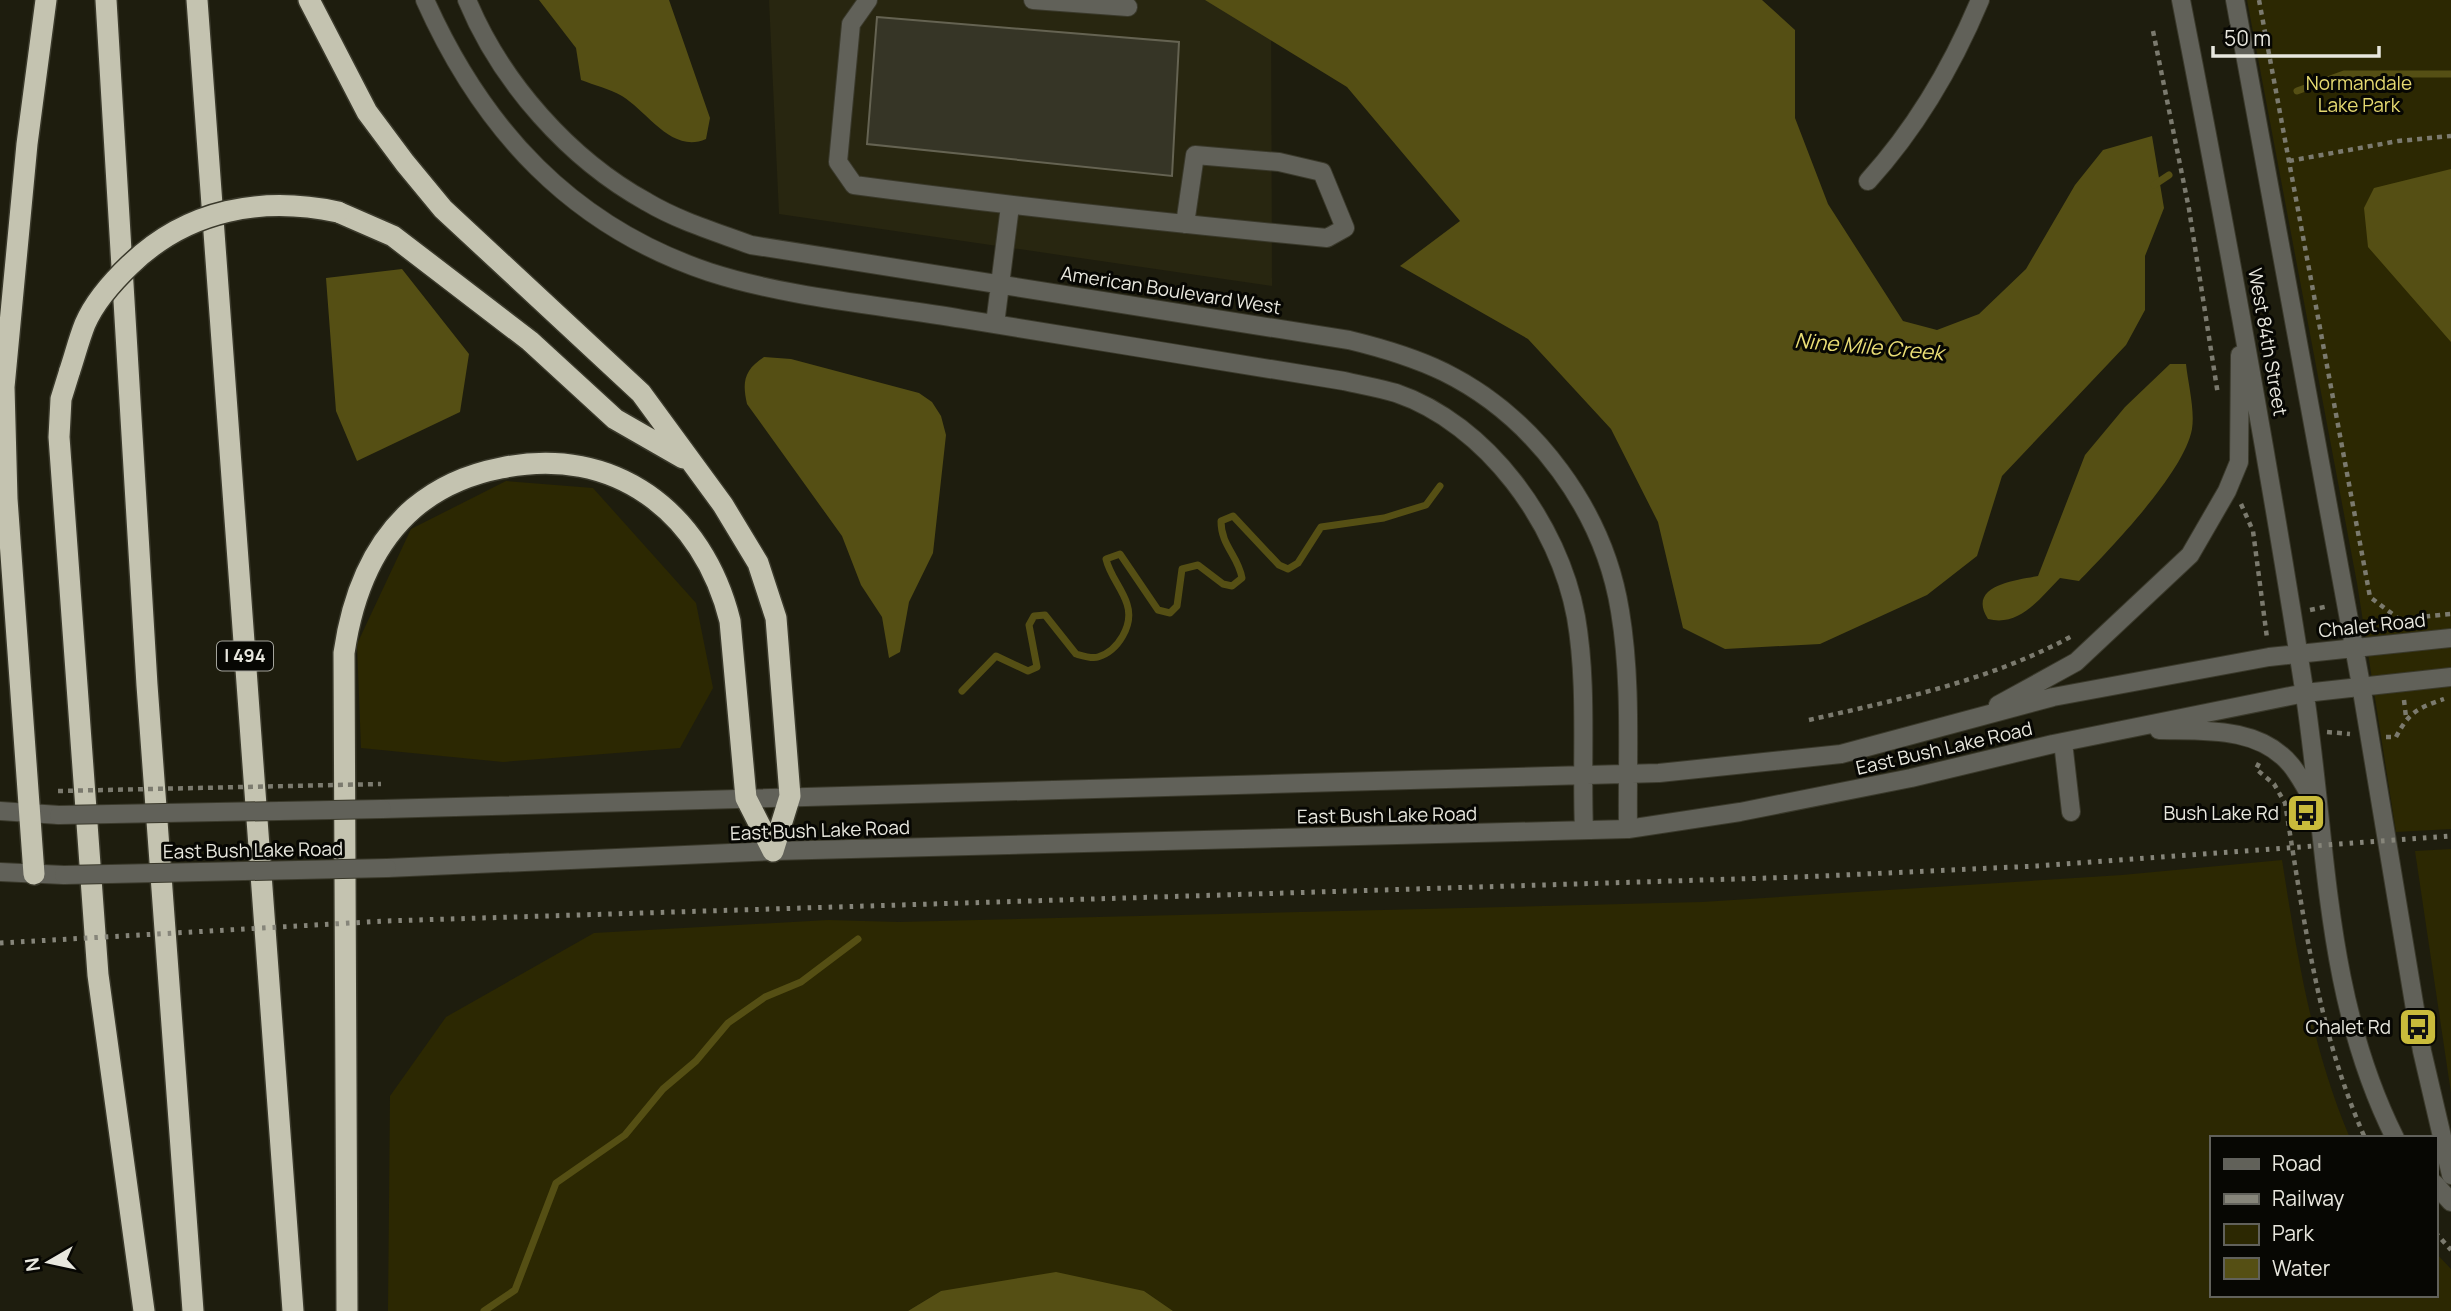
<svg xmlns="http://www.w3.org/2000/svg" width="2451" height="1311" viewBox="0 0 2451 1311" font-family="Manrope,sans-serif">
  <rect width="100%" height="100%" fill="#1e1d0e"/>
  <path fill="#282610" d="M769,0h502l1,286 -493,-72z"/>
  <path fill="#2c2802" d="M2247,0h204v829l-55,3 -39,-249z
    M506,481l87,7 103,115 17,85 -33,60 -177,14 -142,-14 -4,-104 54,-115z
    M2451,849v244l-36,-242z
    M2282,860c15,95 30,189 68,278h-139v157h224v-43l16,17v42h-1278l-29,-20h-203l-33,20h-520l2,-215 56,-79 148,-84 234,-13 71,2 803,-20 420,-27z"/>
  <path fill="#554f14" d="M539,0h130l41,118 -4,21c-34,15 -58,-27 -84,-43 -12,-7 -28,-11 -41,-16l-5,-32z
    M1205,0h557l33,30v88l33,86 75,117 34,9 42,-16 47,-45 49,-84 28,-35 49,-14 12,72 -19,48v54l-19,35 -124,131 -25,80 -50,39 -107,49 -95,5 -42,-21 -25,-106 -47,-93 -83,-90 -128,-73 60,-45 -113,-134z
    M2451,169v173l-83,-95 -4,-39 10,-20z
    M402,269l67,85 -9,58 -103,49 -21,-50 -10,-133z
    M764,357l27,2 128,34 13,9 9,14 5,19 -13,118 -24,49 -9,50 -11,6 -7,-41 -21,-32 -19,-49 -95,-132c-5,-22 -3,-34 17,-47z
    M2170,364h16c2,19 9,46 6,65 -8,44 -82,120 -113,152l-19,-3c-21,21 -40,49 -72,41 -22,-34 29,-39 50,-43l47,-121 40,-48z
    M1056,1272l88,19 29,20h-265l33,-20z"/>
  <g fill="none" stroke-linecap="round" stroke-linejoin="round">
    <path stroke="#554f14" stroke-width="7" d="M2297,91l47,-17h107
      M2154,185l15,-10
      M962,691l34,-35 32,15 9,-4 -8,-42 5,-9 11,-1 31,39c7,2 16,5 22,3 20,-6 36,-32 29,-53 -5,-16 -17,-28 -21,-45l14,-5 38,56 12,3 7,-7 5,-37 16,-4 25,19 9,2 10,-8c-4,-23 -21,-32 -21,-57l12,-5 46,49 9,4 10,-6 23,-36 63,-9 42,-13 14,-19
      M484,1311l31,-21 41,-107 69,-48 38,-46 33,-28 32,-38 37,-26 36,-15 57,-43"/>
  </g>
  <path fill="#363526" stroke="#656352" stroke-width="2" d="M877,17l302,25 -7,134 -305,-32z"/>
  <g fill="none" stroke-linecap="round" stroke-linejoin="round">
    <g stroke="#3a392b" stroke-width="20">
      <path id="minor" d="M425,0c58,130 147,226 284,272 80,26 172,33 254,47 127,21 254,41 381,62 17,4 35,7 52,12 91,31 163,131 180,224 12,69 5,143 8,213
        M467,0c34,82 102,159 180,202 32,19 69,30 104,43l598,95c33,8 64,17 95,32 91,45 160,139 176,239 12,72 7,146 8,218
        M868,0l-17,24 -13,138 16,23c157,21 314,38 473,53l18,-10 -23,-56 -43,-10 -84,-7 -10,69
        M1033,0l95,7
        M2181,0c45,229 87,458 123,689 24,155 19,305 91,449
        M2235,0l126,685 61,366 29,124
        M1868,181c49,-54 84,-114 112,-181
        M995,324l15,-118
        M1998,705l78,-43 114,-107 37,-64 12,-29 1,-107
        M2159,730c44,1 100,-4 132,35 9,11 16,25 23,37
        M2063,742l8,70
        M382,809l1277,-36 182,-19 212,-57 216,-40 182,-19
        M0,811l59,4
        M387,868l386,-17 855,-22 112,-17 171,-34 142,-34 252,-51 146,-16
        M0,872l64,3
        M2435,1184l16,18"/>
    </g>
    <g stroke="#3a392b" stroke-width="24">
      <path id="highway" d="M106,0l41,685 46,626
        M197,0l96,1311
        M309,0l58,112 38,51 38,46 198,184 82,112 35,58 18,55 14,178 -17,55
        M338,212l55,24 137,105 85,78 68,39
        M70,370l-9,29 -2,38 39,538 46,336
        M34,874l-27,-375 -3,-112 23,-243 19,-144
        M347,1311l-3,-658c8,-55 27,-108 70,-145 25,-21 56,-34 87,-40 113,-24 202,44 229,153l16,177 27,53"/>
    </g>
    <path stroke="#7b7a6e" stroke-width="4.5" stroke-dasharray="5 5" stroke-linecap="butt" d="M2259,0l111,597 29,22 52,-5
      M2153,31l36,178 29,186
      M2289,161l109,-20 53,-5
      M2241,504l12,27 14,107
      M2310,610l19,-4
      M2404,700l2,17
      M1809,720c88,-20 183,-40 263,-84
      M2327,732l23,2
      M2386,737h10c13,-25 22,-29 48,-38
      M2259,763l-3,6 18,15 11,19c19,115 32,227 80,335
      M2435,1232l16,18"/>
    <use href="#minor" stroke="#616159" stroke-width="18"/>
    <use href="#highway" stroke="#c4c3b0" stroke-width="21"/>
    <path stroke="#86857a" stroke-width="5" stroke-dasharray="3.5 7" stroke-linecap="butt" d="M0,943l385,-22 1415,-44 237,-11 414,-30"/>
    <g stroke="#3a392b" stroke-width="20" stroke-linecap="butt">
      <path id="minor-bridge" d="M59,815l323,-6
        M64,875l323,-7"/>
    </g>
    <g stroke="#3a392b" stroke-width="24" stroke-linecap="butt">
      <path id="highway-bridge" d="M70,370c5,-15 9,-31 15,-46 10,-23 27,-42 45,-59 58,-56 132,-69 208,-53"/>
    </g>
    <path stroke="#7b7a6e" stroke-width="4.5" stroke-dasharray="5 5" stroke-linecap="butt" d="M58,791l323,-7"/>
    <use href="#minor-bridge" stroke="#616159" stroke-width="18"/>
    <use href="#highway-bridge" stroke="#c4c3b0" stroke-width="21"/>
  </g>
  <defs>
    <g id="bus-square" transform="scale(2.0125)"><rect x="-9" y="-9" width="18" height="18" rx="4" fill="#c9bb3b" stroke="#070703"/><path d="M-5-6H5V4H4V6H2V4H-2V6H-4V4H-5ZM-3.5-4V0h7V-4ZM-3.5 1.2v1.5H-2V1.2ZM2 1.2v1.5H3.5V1.2Z" fill="#111"/></g>
  </defs>
  <g fill-rule="evenodd">
    <use href="#bus-square" x="2306" y="813"/>
    <use href="#bus-square" x="2418" y="1027"/>
  </g>
  <g text-anchor="middle" stroke-width="6" stroke-linejoin="round" paint-order="stroke">
    <rect fill="#070703" stroke="#a4a49c" stroke-width="2" x="217" y="641.5" width="56" height="29" rx="5"/>
    <g font-size="18" font-weight="bold" fill="#e8e7de">
      <text x="245" y="662">I 494</text>
    </g>
    <g font-size="19" fill="#e5d971" stroke="#070703">
      <text x="2359" y="90">Normandale<tspan x="2359" dy="22">Lake Park</tspan></text>
    </g>
    <g font-size="19" fill="#e8e7de" stroke="#070703">
      <text transform="translate(1171 290) rotate(9)" y="7">American Boulevard West</text>
      <text transform="translate(2268 342) rotate(80)" y="7">West 84th Street</text>
      <text transform="translate(2372 625) rotate(-6)" y="7">Chalet Road</text>
      <text transform="translate(1944 748) rotate(-13)" y="7">East Bush Lake Road</text>
      <text transform="translate(1387 815) rotate(-1)" y="7">East Bush Lake Road</text>
      <text transform="translate(820 830) rotate(-2)" y="7">East Bush Lake Road</text>
      <text transform="translate(253 850) rotate(-1)" y="7">East Bush Lake Road</text>
    </g>
    <g font-size="19" fill="#e8e7de" stroke="#070703" text-anchor="end">
      <text x="2279" y="820">Bush Lake Rd</text>
      <text x="2391" y="1034">Chalet Rd</text>
    </g>
    <g font-size="21" font-style="italic" fill="#e9dd75" stroke="#070703">
      <text transform="translate(1869 347) rotate(5)" y="7">Nine Mile Creek</text>
    </g>
  </g>
  <rect x="2210" y="1136" width="228" height="161" fill="#070703" stroke="#61615b" stroke-width="2"/>
  <rect x="2224" y="1159" width="35" height="10" fill="#616159" stroke="#61615b" stroke-width="2"/>
  <text x="2272" y="1171" font-size="21" fill="#e8e7de">Road</text>
  <rect x="2224" y="1194" width="35" height="10" fill="#86857a" stroke="#61615b" stroke-width="2"/>
  <text x="2272" y="1206" font-size="21" fill="#e8e7de">Railway</text>
  <rect x="2224" y="1224" width="35" height="21" fill="#2c2802" stroke="#61615b" stroke-width="2"/>
  <text x="2272" y="1241" font-size="21" fill="#e8e7de">Park</text>
  <rect x="2224" y="1258" width="35" height="21" fill="#554f14" stroke="#61615b" stroke-width="2"/>
  <text x="2272" y="1276" font-size="21" fill="#e8e7de">Water</text>
  <g transform="translate(49 1262) rotate(261)" stroke="#070703" stroke-width="5" paint-order="stroke">
  <path d="M0-5L12 26L0 18L-12 26Z" fill="#e8e7de"/>
  <text y="-10" font-size="19" font-weight="bold" text-anchor="middle" fill="#e8e7de">N</text>
  </g>
  <path d="M2213 46v10h166v-10" fill="none" stroke="#e8e7de" stroke-width="3.5"/>
  <text x="2224" y="46" font-size="21" fill="#e8e7de" stroke="#070703" stroke-width="5" paint-order="stroke">50 m</text>
</svg>
